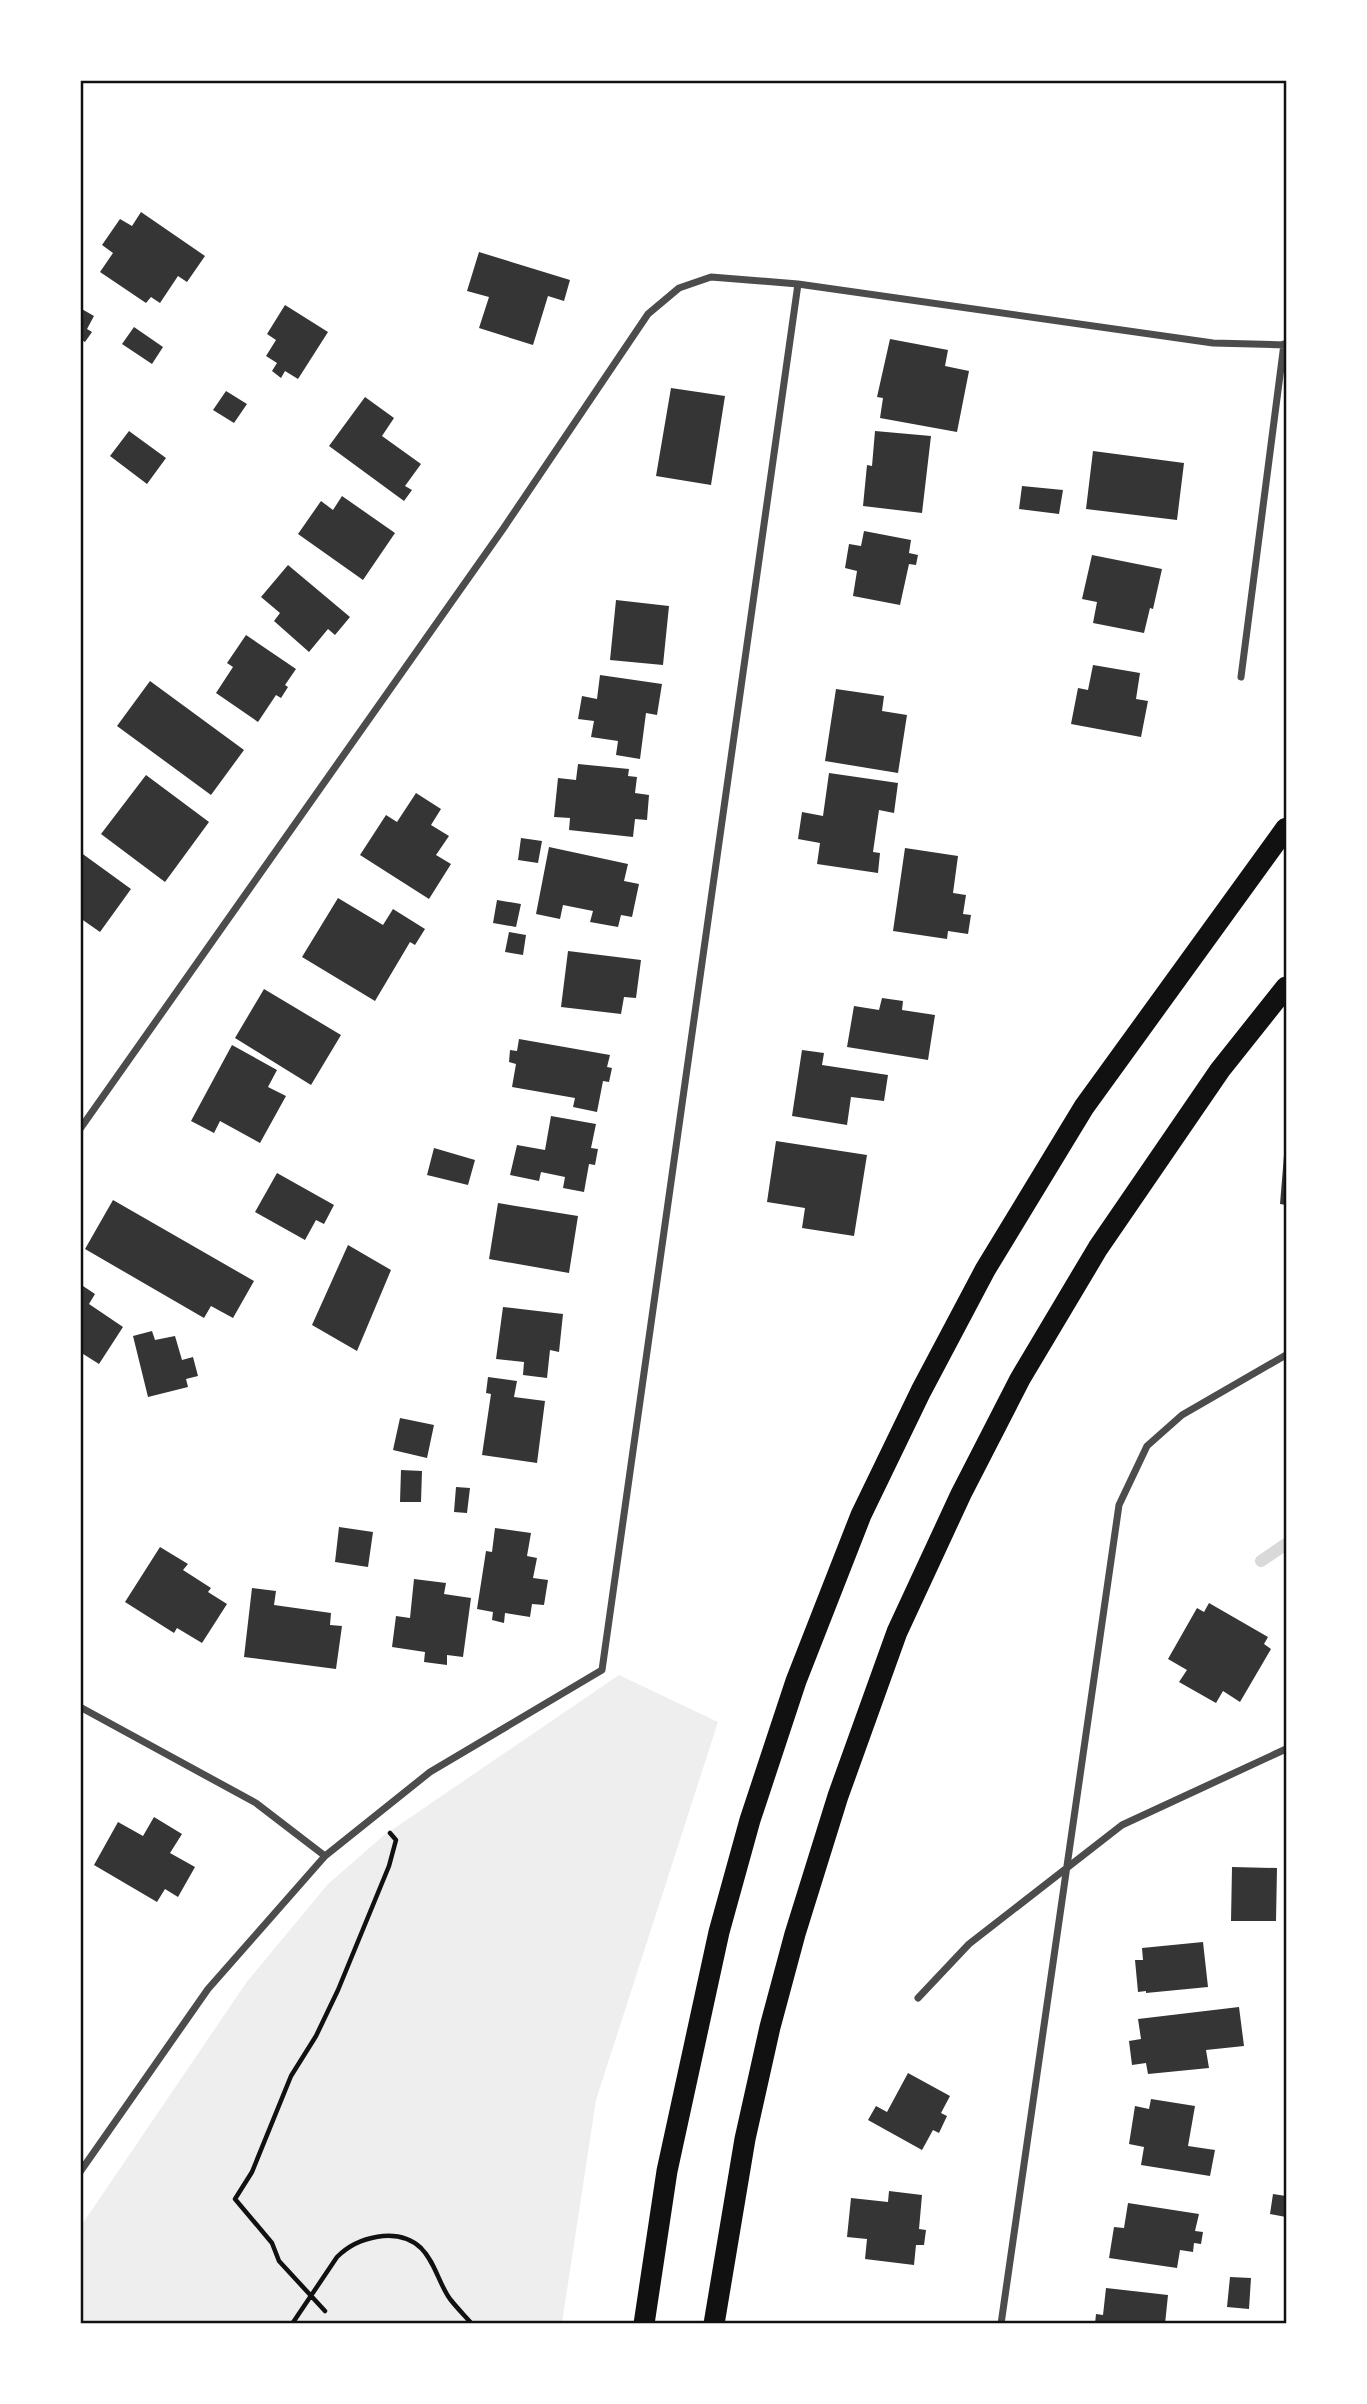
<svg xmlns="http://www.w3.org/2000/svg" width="1367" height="2404" viewBox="0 0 1367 2404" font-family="Raleway,sans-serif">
  <rect width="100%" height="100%" fill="#fff"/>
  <path fill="#eee" d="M619,1675l99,47 -122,378 -34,223 -481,1v-98l165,-243 82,-99 55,-48z"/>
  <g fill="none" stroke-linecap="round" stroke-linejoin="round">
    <path stroke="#d9d9d9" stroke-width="12" d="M1261,1561l25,-17"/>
  </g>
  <path fill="#353535" d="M141,212l64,44 -18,26 -9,-6 -18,27 -9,-6 -5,6 -46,-31 13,-19 -11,-8 18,-26 12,7z
    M479,252l91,28 -6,21 -16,-5 -15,49 -54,-17 10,-31 -22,-6z
    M285,305l43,27 -30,47 -13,-8 -4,7 -9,-7 5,-8 -11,-7 10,-16 -9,-6z
    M80,308l14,8 -7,13 5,3 -7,10 -5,-3z
    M134,327l29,20 -11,17 -30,-20z
    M890,339l58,11 -3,16 24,5 -12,61 -77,-14 3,-20 -6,-1z
    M671,388l54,8 -14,89 -55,-9z
    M226,391l21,13 -13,19 -21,-13z
    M365,397l29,21 -12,18 39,28 -16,22 7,4 -8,11 -75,-55z
    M129,431l37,27 -19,26 -37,-28z
    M875,431l56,5 -9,77 -59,-7 4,-41 5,1z
    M1093,451l91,12 -7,57 -91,-11z
    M1022,486l41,4 -4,24 -40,-5z
    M342,496l53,37 -32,47 -65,-46 23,-33 12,9z
    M864,531l47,9 -2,13 9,2 -2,10 -7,-1 -9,41 -47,-9 4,-25 -12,-3 4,-24 12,2z
    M1092,555l70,14 -9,40 -3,-1 -6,25 -51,-10 4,-21 -15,-3z
    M288,565l62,52 -15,18 -7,-6 -19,23 -35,-31 6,-8 -19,-16z
    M616,600l53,6 -6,59 -53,-5z
    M246,635l50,34 -11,16 3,2 -7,11 -5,-3 -18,27 -42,-29 17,-26 -6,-4z
    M1093,665l47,8 -4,26 12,2 -7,36 -70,-13 7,-36 10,2z
    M600,675l62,9 -5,31 -11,-2 -6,46 -24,-4 2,-14 -27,-4 3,-16 -16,-2 4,-23 15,3z
    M150,681l94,69 -33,45 -94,-69z
    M836,689l48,7 -2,15 25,4 -9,58 -73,-12z
    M578,764l51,5 -1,7 9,1 -2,16 14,2 -2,25 -12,-1 -2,18 -64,-7 1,-12 -16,-1 4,-39 18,2z
    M829,773l69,10 -4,30 -15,-3 -6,42 7,1 -2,20 -61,-9 3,-21 -22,-4 4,-27 21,4z
    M146,775l63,47 -44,60 -64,-48z
    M416,793l25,16 -10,16 18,11 -13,19 15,9 -22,35 -69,-44 26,-40 11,7z
    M521,838l21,3 -4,22 -20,-3z
    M549,847l79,17 -4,17 15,3 -7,33 -11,-2 -3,12 -28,-5 3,-11 -30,-6 -3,14 -24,-5z
    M905,848l53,8 -5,37 13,2 -3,19 8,1 -3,19 -20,-3 -1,8 -54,-8z
    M80,852l51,37 -31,43 -20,-14z
    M338,898l45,27 10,-16 32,20 -10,16 -5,-3 -35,59 -73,-44z
    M497,900l24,4 -5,23 -23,-4z
    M509,932l17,3 -3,20 -18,-3z
    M568,951l73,9 -5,38 -12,-1 -3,17 -60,-7z
    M264,989l77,46 -30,50 -76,-47z
    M882,998l21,3 -1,9 33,5 -7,45 -81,-13 7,-41 25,4z
    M519,1039l91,16 -3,12 5,1 -3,14 -6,-1 -6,31 -24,-5 2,-9 -63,-11 4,-23 -7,-2 1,-12 7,1z
    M232,1045l45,25 -9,17 18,9 -26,47 -40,-22 -6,12 -23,-12z
    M802,1050l22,3 -2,12 66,10 -4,26 -33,-4 -4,28 -55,-9z
    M551,1116l45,8 -5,24 7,1 -3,16 -6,-1 -5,28 -21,-4 2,-11 -24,-5 -2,9 -29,-6 7,-30 28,5z
    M776,1141l91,14 -13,81 -52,-8 3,-20 -38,-6z
    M1285,1143h1v62l-6,-1z
    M434,1148l41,12 -7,25 -41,-10z
    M277,1173l57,32 -10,19 -8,-4 -11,20 -50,-28z
    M113,1200l141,81 -21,37 -22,-12 -7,12 -119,-69z
    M498,1203l80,13 -9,57 -80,-14z
    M348,1245l43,25 -34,81 -45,-26z
    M80,1284l15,10 -6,10 34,23 -24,37 -19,-12z
    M503,1307l60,7 -4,38 -9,-2 -3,28 -24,-3 1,-13 -28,-3z
    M152,1331l3,9 20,-4 7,24 11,-3 5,19 -12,3 2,8 -40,10 -15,-61z
    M488,1377l29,4 -3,16 31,4 -8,62 -55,-8 9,-61 -5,-1z
    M400,1418l34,7 -7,33 -34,-8z
    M401,1470l21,1 -1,31h-21z
    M456,1487l14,1 -3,25 -13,-1z
    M339,1527l34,5 -5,35 -33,-5z
    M495,1528l36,5 -4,23 10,2 -4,20 15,2 -4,25 -12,-1 -2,13 -25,-4 -1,10 -12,-3 1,-8 -16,-3 9,-58 6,1z
    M160,1547l28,17 -5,6 28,18 -3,4 19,12 -25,39 -25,-15 -3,5 -49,-31z
    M414,1579l32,4 -2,11 27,4 -8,59 -16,-2v10l-23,-3 1,-10 -33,-5 4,-31 14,2z
    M252,1588l24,3 -2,14 57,8 -1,12 12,1 -6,43 -92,-12z
    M1209,1603l59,34 -4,7 7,5 -31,53 -17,-11 -7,12 -37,-21 8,-12 -19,-11 29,-51 7,4z
    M154,1817l28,17 -12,19 25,14 -17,30 -13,-8 -8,13 -63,-37 24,-43 25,14z
    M1232,1867l45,1 -1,53h-45z
    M1203,1942l5,45 -62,6v-2l-8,1 -3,-32h8l-1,-12z
    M1239,2007l5,39 -38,4 3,18 -61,6 -2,-11 -14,2 -3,-24 12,-2 -3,-20z
    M908,2073l42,23 -9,17 6,3 -8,17 -6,-3 -11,20 -54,-30 8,-14 11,6z
    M1151,2099l44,7 -7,40 27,4 -5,26 -69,-11 3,-18 -15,-3 6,-38 14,3z
    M889,2191l33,4 -3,34 7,1 -2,15h-8l-2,20 -49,-6 2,-20 -20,-2 4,-39 37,4z
    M1273,2194l13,2v21l-16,-3z
    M1128,2203l71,11 -4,17 8,1 -2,12 -7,-1 -1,9 -13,-2 -3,18 -68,-10 5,-31 10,1z
    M1230,2277l21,1 -2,31 -22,-2z
    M1106,2288l62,7 -3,29h-70l1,-10 7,1z"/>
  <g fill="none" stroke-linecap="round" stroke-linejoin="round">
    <path stroke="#111" stroke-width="4.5" d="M325,2311l-46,-50 -7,-18 -37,-44 17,-27 39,-96 25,-40 22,-46 51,-124 7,-26 -6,-7
      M292,2324l45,-67c20,-20 60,-31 84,-9 14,14 18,36 29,51 7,9 15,17 22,25"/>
    <path stroke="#4c4c4c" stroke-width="7" d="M1241,677l43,-333
      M80,1129l423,-600 145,-215 31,-26 32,-11 87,7 415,59 73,2
      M80,1707l176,96 69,53
      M918,1998l51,-54 153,-119 164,-76
      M80,2172l128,-183 117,-133 105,-84 172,-102 196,-1386
      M1001,2324l118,-819 28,-59 35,-31 104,-60"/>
    <path stroke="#111" stroke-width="21" d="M644,2324l23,-153 52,-239 31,-112 46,-139 65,-166 60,-124 64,-121 99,-163 202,-279
      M714,2324l31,-185 25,-112 25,-93 43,-138 59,-164 64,-138 59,-115 78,-131 122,-178 66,-83"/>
  </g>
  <rect width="1367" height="2404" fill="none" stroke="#ffffff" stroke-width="164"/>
  <rect x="82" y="82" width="1203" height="2240" fill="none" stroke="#111" stroke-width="2.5"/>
</svg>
